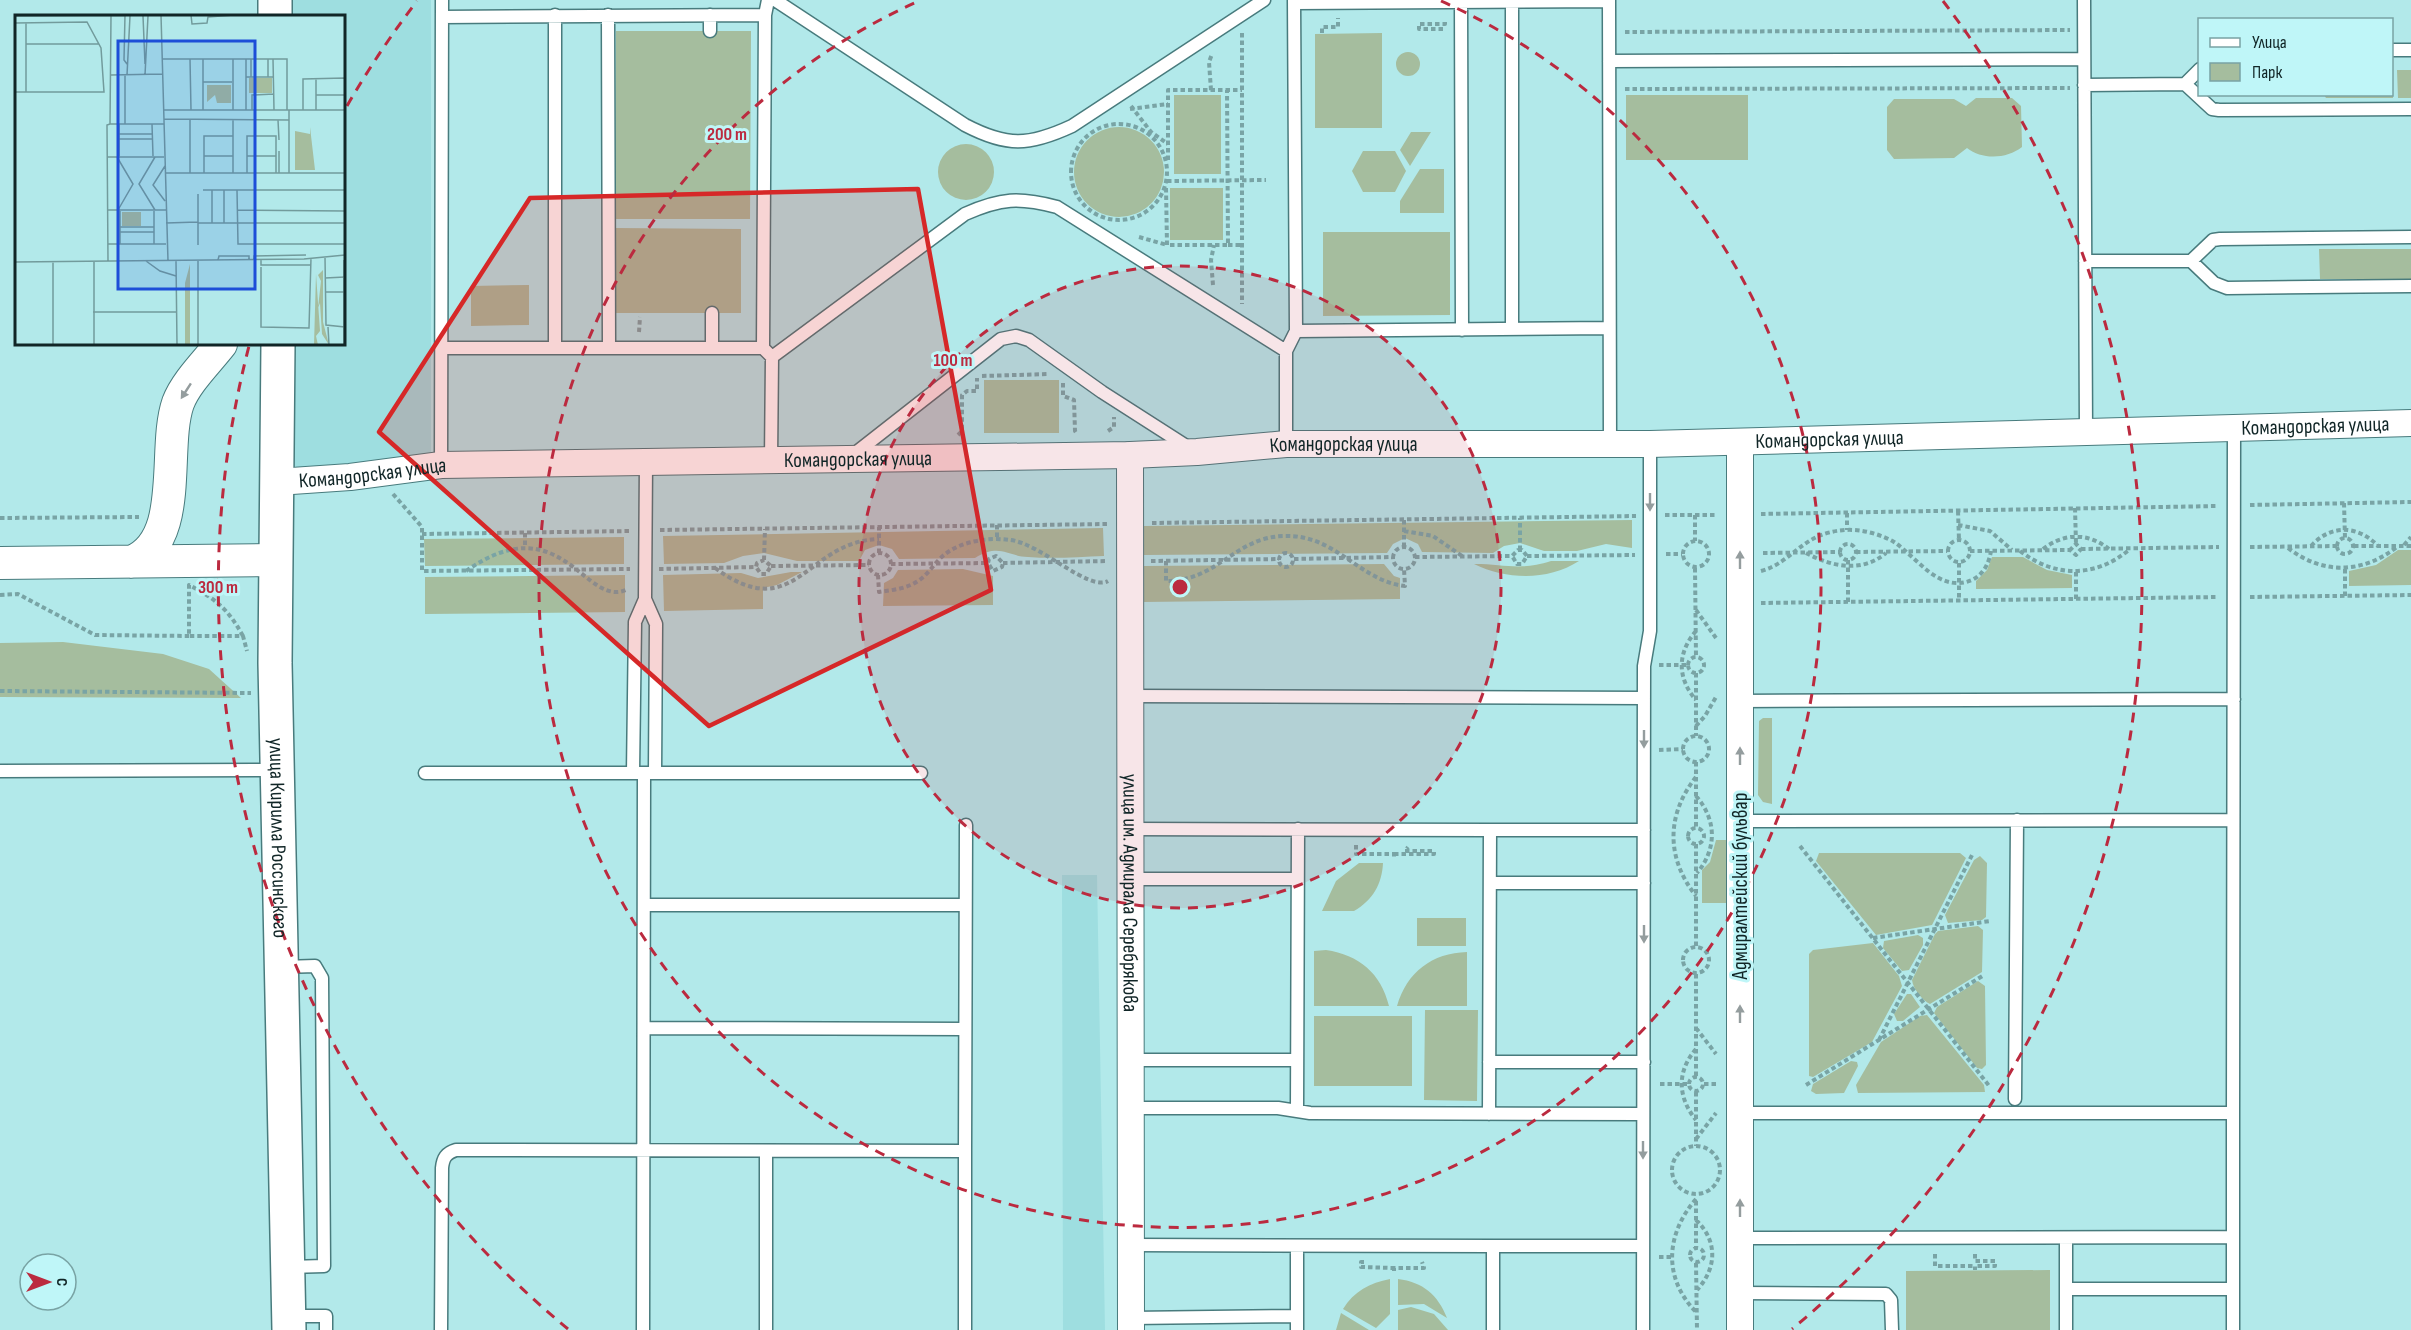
<svg xmlns="http://www.w3.org/2000/svg" width="2411" height="1330" viewBox="0 0 2411 1330" font-family="'Sofia Sans Condensed',sans-serif">
  <rect width="100%" height="100%" fill="#b2e9ea"/>
  <path fill="#9edee0" d="M290,0h141v453l-127,20 -14,-11v-118h54v-328h-54z
    M1062,875h35l8,455h-42z"/>
  <path fill="#a5bd9e" d="M616,31h135l-1,188h-135z
    M1382,33v95h-67v-94z
    M1396 64a12 12 0 1 1 24 0a12 12 0 1 1-24 0Z
    M2392,70l1,28h-67l-2,-3 68,-1z
    M2397,70h14v28h-13z
    M1174,95h47v79h-47z
    M1626,95h122v65h-122z
    M1976,98h36l9,8 1,41c-15,12 -40,13 -55,1l-13,10 -60,1 -7,-9v-43l7,-8h60l12,7z
    M1074 172a45 45 0 1 1 90 0a45 45 0 1 1-90 0Z
    M1411,132h20l-21,34 -10,-16z
    M938 172a28 28 0 1 1 56 0a28 28 0 1 1-56 0Z
    M1363,151h32l11,20 -11,21h-32l-11,-21z
    M1420,169h24v44h-44v-12z
    M1170,188h53v52h-53z
    M615,228l126,1v84h-126z
    M1323,232h127v83l-127,1z
    M2319,249h92v30h-91z
    M529,285v40l-58,1v-40z
    M984,380h75v53h-75z
    M1632,520v28l-26,-4 -29,7h-33l-24,-8 -16,3 -11,7 -71,-1 -4,-8 -13,-6 -12,6 -6,9 -243,2v-29z
    M1103,528l1,28c-25,1 -51,3 -76,1 -22,-1 -28,-14 -53,1l-76,1 -7,-10 -13,-4 -14,5 -6,11h-62l-33,-8 -21,3 -19,7 -60,1 -1,-28z
    M624,537v27l-199,2 -1,-27z
    M2398,550h13v35l-62,1v-15l27,-6z
    M1992,557h31l24,13 25,5v13l-96,1v-8l11,-11z
    M1551,561h28c-31,20 -72,19 -105,3 32,0 45,7 77,-3z
    M1384,564l10,12 6,2v21l-257,3v-36z
    M963,569l30,7v29l-110,1 1,-23 9,-5 5,-8z
    M791,572h11l-25,13 -14,3v21l-99,2 -1,-36 78,-2 17,5z
    M625,575v37l-200,2v-37z
    M63,642l100,12 46,15 32,29 -241,-1v-54z
    M1763,718h9v86l-9,-2 -5,-7 1,-74z
    M1716,840h16v63h-30v-33l8,-8z
    M1819,853h141l6,5 -34,67 -56,10 -60,-74z
    M1980,856l7,7 -1,54 -4,3 -34,3 -3,-8 29,-55z
    M1359,863h24c-1,21 -10,37 -29,48h-32l14,-30z
    M1417,918h49v28h-49z
    M1978,926l5,4 -1,42 -52,32c-7,-3 -17,-15 -18,-24l23,-46 3,-3z
    M1918,935l5,3v7l-14,25 -7,1 -19,-23 1,-7z
    M1873,943l26,33 3,10 -30,56 -59,35 -4,-1v-122l4,-4z
    M1326,950c33,5 55,23 63,56h-75v-55z
    M1467,952v54h-70c10,-34 35,-53 70,-54z
    M1978,981l7,5 1,79 -4,4 -5,-1 -43,-55 3,-6z
    M1907,994h4l9,13 -17,14h-6l-3,-7z
    M1425,1010h53l-1,91 -53,-1z
    M1927,1015l57,70 1,7 -127,1 -2,-8 25,-43 39,-26z
    M1314,1016h98v70h-98z
    M1851,1061l6,1 1,4 -14,27 -28,1 -5,-3 2,-7z
    M2050,1270v60h-144v-59z
    M1390,1279v35l-14,14 -33,-19c11,-18 27,-26 47,-30z
    M1398,1279c25,3 40,16 49,39l-23,-14 -26,1z
    M1411,1307l23,7 14,16h-50v-20z
    M1341,1313l28,17h-33z"/>
  <g fill="none" stroke-linecap="round" stroke-linejoin="round">
    <g stroke="#487b7d" stroke-width="15">
      <path id="service" d="M768,0l-3,15 -2,333 9,9 -1,103
        M775,0l190,125c42,22 64,21 107,1l192,-126
        M1609,0l1,444
        M2084,0l2,432
        M1512,1v328
        M1461,2l1,328
        M1295,3l314,-2
        M555,15v333
        M608,15l1,333
        M710,15v16
        M442,17l323,-2
        M2392,50h19
        M1609,61l475,-2
        M2185,84l15,-15
        M2084,85l101,-1 27,25 7,1 192,-1
        M2085,261h106l23,22 13,5 184,-2
        M2191,261l22,-21 7,-1 191,-2
        M712,313v35
        M1296,331l313,-3
        M442,348h321
        M772,357l193,-143c36,-16 54,-17 92,-7l229,144
        M1286,444v-93l10,-20 -2,-331
        M853,455l148,-116 15,-3 13,4 73,52 89,57
        M646,463l-1,136 11,25 -1,149
        M441,465l1,-465
        M1130,696l514,2
        M1740,701l494,-2
        M0,771l276,-1
        M425,773h496
        M633,773l2,-151 10,-23
        M1740,821l493,-1
        M1130,829l360,1 -1,284
        M1490,830h154
        M1130,879h167
        M1490,883h154
        M644,905h321
        M283,967l32,-1 7,12 2,288 -35,1
        M644,1028l321,1
        M1130,1060h167
        M1489,1062h155
        M2015,1099l2,-279
        M1130,1108h148l32,5 333,1
        M1297,1111l1,-282
        M1740,1113h493v217
        M2233,1113l1,-685
        M965,1151l1,-326
        M1740,1238l493,-1
        M2066,1238v92
        M1131,1245l362,1v84
        M1493,1246h150
        M2066,1289h167
        M1740,1293l146,1 5,6 1,30
        M290,1316h36v14
        M1131,1318l166,-2
        M441,1330l1,-162c1,-10 4,-15 14,-18l509,1v179
        M643,1330l1,-557
        M766,1330v-179
        M1297,1330v-84
        M1643,1330l1,-664 6,-35v-187"/>
    </g>
    <g stroke="#487b7d" stroke-width="28">
      <g id="minor">
        <path d="M1740,442v888"/>
        <path id="s1" d="M1130,455l1,875"/>
        <path id="s2" d="M277,482l73,-5 91,-12 689,-10 67,-3 89,-8h364l761,-21"/>
      </g>
    </g>
    <g stroke="#487b7d" stroke-width="34">
      <path id="tertiary" d="M131,562c55,-21 31,-113 47,-159 8,-21 29,-41 43,-59
        M0,563l276,-3"/>
    </g>
    <g stroke="#487b7d" stroke-width="36">
      <g id="secondary">
        <path d="M275,0v16"/>
        <path id="s3" d="M278,344l-3,319 14,667"/>
      </g>
    </g>
    <path stroke="#79a4a5" stroke-width="4" stroke-dasharray="4.5 3" stroke-linecap="butt" d="M1445,22v2h-26v5h26
      M1625,32l445,-2
      M1242,33v271
      M1322,33v-6h16v-9
      M1625,89l445,-1
      M1211,90l-2,-28 3,-8
      M1131,106l20,26 17,12
      M1130,109l38,-5
      M1071 172a48 48 0 1 1 96 0a48 48 0 1 1-96 0Z
      M1168,160v-70h74
      M1167,181l99,-1
      M1166,188l1,57h61l-1,-155
      M1139,237l28,8
      M1228,245h14
      M1213,285l-2,-25 3,-15
      M639,332l1,-15
      M982,376l67,-2
      M1063,383v13l11,4 1,31 2,3
      M1108,431l6,-4v-10
      M958,435l4,-4v-36l5,-4h10v-13
      M393,494l29,33v44l208,-2
      M2344,503l1,35
      M2250,505l161,-3
      M2075,508l1,36
      M1958,511l1,29
      M1847,513v17
      M1761,514l457,-8
      M1665,515h52
      M1695,515v26
      M0,518l139,-1
      M1152,523l484,-7
      M997,525v14
      M1958,525l32,6 22,19
      M660,530l448,-6
      M1404,531l29,5 29,20
      M525,533v14
      M422,534l209,-3
      M2337 546a8 8 0 1 1 16 0a8 8 0 1 1-16 0Z
      M1948 551a11 11 0 1 1 22 0a11 11 0 1 1-22 0Z
      M1683 554a13 13 0 1 1 26 0a13 13 0 1 1-26 0Z
      M1840 552a8 8 0 1 1 16 0a8 8 0 1 1-16 0Z
      M2404,545l7,-8
      M2311,546c20,-22 47,-21 67,0
      M2354,546h57
      M1404,547v-28
      M2250,547l87,-1
      M1393 558a11 11 0 1 1 22 0a11 11 0 1 1-22 0Z
      M2288,548c35,27 75,26 110,-2
      M2043,549c21,-16 44,-17 66,0
      M2081,549l138,-2
      M1520,550v-32
      M1970,551l100,-1 6,5 5,-6 -5,-5 -6,6
      M2020,551c35,27 76,27 110,-2
      M1856,552l91,-1
      M1279 560a7 7 0 1 1 14 0a7 7 0 1 1-14 0Z
      M879,553v-26
      M1763,553l77,-1
      M1806,553c26,14 56,20 80,0
      M869 564a11 11 0 1 1 22 0a11 11 0 1 1-22 0Z
      M1666,554h16
      M1527,556l108,-1
      M1415,557l97,-1 6,-6h4l5,6 -5,8h-5l-5,-8
      M1294,559l99,-2
      M764,560l1,-31
      M1848,560v42
      M1151,561l128,-2
      M1166,561v20c52,0 69,-44 118,-45 52,-2 75,45 121,50l-1,-17
      M1003,563l104,-2
      M1959,563v37
      M891,564l97,-1 1,-4 7,-3 7,7 -1,4 -9,4 -5,-8
      M771,566l98,-1
      M715,568c81,59 90,-27 164,-29
      M1695,568l1,89
      M659,569l97,-2 1,-4 7,-3 7,6 -5,8h-5l-5,-7
      M2345,569v27
      M466,571c97,-68 119,40 162,18
      M1761,571c33,-9 40,-38 84,-41 17,-1 35,4 49,12 23,15 45,52 78,38 12,-6 17,-17 19,-29
      M2076,572v27
      M878,575l1,17c13,-2 27,-3 39,-11 11,-7 17,-19 26,-26 17,-14 45,-18 66,-15 30,3 79,52 98,41
      M0,595l18,-1 77,41 94,1
      M2250,597l161,-2
      M1761,603l457,-6
      M1696,610l20,28
      M1696,631c-19,22 -19,47 0,69
      M243,636c-15,-27 -27,-37 -54,-51v51h54l4,15
      M1688 665a8 8 0 1 1 16 0a8 8 0 1 1-16 0Z
      M1659,665h29
      M1696,673v63
      M0,691l251,2
      M1696,726l9,-10 11,-19
      M1683 749a13 13 0 1 1 26 0a13 13 0 1 1-26 0Z
      M1659,750l24,-1
      M1696,762v66
      M1696,777c-30,38 -30,81 0,119
      M1696,796c21,24 21,53 1,77
      M1688 836a8 8 0 1 1 16 0a8 8 0 1 1-16 0Z
      M1696,844v103
      M1356,845v9h38v4
      M1800,846l190,241
      M1394,854h40v-3h-29l3,-4
      M1873,938l117,-17
      M1683 960a13 13 0 1 1 26 0a13 13 0 1 1-26 0Z
      M1696,974v102
      M1696,1028l20,26
      M1879,1040l93,-185
      M1696,1049c-20,23 -18,49 0,71
      M1689 1084a7 7 0 1 1 14 0a7 7 0 1 1-14 0Z
      M1660,1084h29
      M1704,1084h14
      M1806,1085l178,-110
      M1696,1092v54
      M1696,1139l20,-26
      M1672 1170a24 24 0 1 1 48 0a24 24 0 1 1-48 0Z
      M1696,1199c-31,36 -33,80 1,114
      M1696,1201v46
      M1696,1220c22,21 21,48 1,70
      M1690 1255a7 7 0 1 1 14 0a7 7 0 1 1-14 0Z
      M1935,1254v12h40v4
      M1975,1254v7h20v5h-20
      M1659,1257h12
      M1364,1262h-3v5l33,1
      M1696,1263l1,67
      M1394,1271v-3h30l-2,-6"/>
    <use href="#service" stroke="#fff" stroke-width="12"/>
    <use href="#minor" stroke="#fff" stroke-width="26"/>
    <use href="#tertiary" stroke="#fff" stroke-width="32"/>
    <use href="#secondary" stroke="#fff" stroke-width="33"/>
  </g>
  <defs><path id="oneway-solid" d="M-6-.8H1V-3.2L6.5 0L1 3.2V.8H-6Z" transform="scale(1.5)"/></defs>
  <g fill="#949d9e">
    <use href="#oneway-solid" transform="translate(186 391) rotate(123)"/>
    <use href="#oneway-solid" transform="translate(1650 502) rotate(90)"/>
    <use href="#oneway-solid" transform="translate(1740 560) rotate(-90)"/>
    <use href="#oneway-solid" transform="translate(1644 739) rotate(90)"/>
    <use href="#oneway-solid" transform="translate(1740 756) rotate(-90)"/>
    <use href="#oneway-solid" transform="translate(1644 934) rotate(90)"/>
    <use href="#oneway-solid" transform="translate(1740 1014) rotate(-90)"/>
    <use href="#oneway-solid" transform="translate(1643 1150) rotate(90)"/>
    <use href="#oneway-solid" transform="translate(1740 1208) rotate(-90)"/>
  </g>
  <path fill="#d62828" fill-opacity="0.2" stroke="#d62828" stroke-width="4.5" stroke-linejoin="round" d="M918,189l73,401 -282,136 -330,-294 151,-234z"/>
  <circle cx="1180" cy="587" r="321" fill="#bb2a3f" fill-opacity=".12"/>
  <g fill="none" stroke="#bb2a3f" stroke-width="3" stroke-dasharray="10 8">
    <circle cx="1180" cy="587" r="321"/>
    <path d="M1441 1A641 641 0 1 1 919 1"/>
    <path d="M568 1329A962 962 0 0 1 249 346M347 106A962 962 0 0 1 417 1M1943 1A962 962 0 0 1 1792 1329"/>
  </g>
  <g text-anchor="middle" stroke-width="6" stroke-linejoin="round" paint-order="stroke">
    <g font-size="21" fill="#112627" stroke="#bff6f8">
      <text dy="7" stroke="none"><textPath href="#s2" startOffset="2040">Командорская улица</textPath></text>
      <text dy="7" stroke="none"><textPath href="#s2" startOffset="1554">Командорская улица</textPath></text>
      <text dy="7" stroke="none"><textPath href="#s2" startOffset="1068">Командорская улица</textPath></text>
      <text dy="7" stroke="none"><textPath href="#s2" startOffset="582">Командорская улица</textPath></text>
      <text dy="7" stroke="none"><textPath href="#s2" startOffset="96">Командорская улица</textPath></text>
      <text dy="7" stroke="none"><textPath href="#s3" startOffset="494">улица Кирилла Россинского</textPath></text>
      <text transform="translate(1740 886) rotate(-90)" y="7">Адмиралтейский бульвар</text>
      <text dy="7" stroke="none"><textPath href="#s1" startOffset="438">улица им. Адмирала Серебрякова</textPath></text>
    </g>
  </g>
  <g transform="translate(15 15)">
    <rect width="330" height="330" fill="#b2e9ea"/>
    <path d="M234,63h23v15h-23zM192,70h24v18h-14l-2,-8 -8,7zM295,112l5,43h-20v-39l15,3zM107,197h19v14h-19zM175,249v81h-5v-62zM308,255v52l6,23 -7,-11 -2,-31 -2,5 3,-27 -3,-6zM301,259l4,57 -4,5 2,9h-4z" fill="#a5bd9e"/>
    <path fill="none" stroke="#729b9c" stroke-width="1.5" d="M110,0l-1,45 3,4M146,0l7,246M176,0l1,9 15,-1 1,-6 26,-2M0,1l146,-1M96,1l-1,108h54M128,1l2,48M0,8l72,-1 14,26 3,44h-89M11,29h73M148,44h70M175,44l1,51M188,44v51M231,44v51M236,44v18M253,44v18M258,44l1,51M96,60l52,-1M110,60v49M112,60l3,-59M130,60l3,-59M231,62h28M330,63v32M301,64v31M188,67h29M11,77v-69M301,80h29M149,95h181M218,95v-51h54v51M237,95v-15l22,-1M288,95v-31l42,-1M149,104l125,1M263,105l1,20M104,109v32M137,109l1,32M104,119h33M104,124h33M264,136v22M189,141h29M232,141h29M92,142h57M102,142l16,27 -15,26M140,142l-16,27 16,26M150,158h180M175,158v-53M189,158v-37h29M218,158v-53M232,158v-37h29v37M274,158v-63M188,175h34M222,175h108v54h-107zM150,186l-12,-16 12,-19M93,195h58M222,195l108,1M105,196v33M139,196v33M151,208l32,-1M183,208h147M197,208v-33M209,208v-33M105,212h34M105,217h34M93,229h58M183,230v-51M310,242l1,68 19,2M239,244v-3l52,-1M246,244v6h50M203,245l1,-4h30v4M38,246v84M93,246l-1,-136 3,-1M131,246l14,10 16,5M161,246l1,84M183,246v84M0,247l289,-3 41,-4M246,252v60l48,1 2,-70M310,263l20,-1M310,277h19M78,297h84M313,312l1,18M79,330v-84M329,330v-85"/>
    <path fill="#1d4ed8" fill-opacity="0.15" stroke="#1d4ed8" stroke-width="3" d="M103,26h137v248h-137z"/>
    <rect width="330" height="330" fill="none" stroke="#112627" stroke-width="3"/>
  </g>
  <circle cx="1180" cy="587" r="9" fill="#bb2a3f" stroke="#bff6f8" stroke-width="3"/>
  <g font-size="18" text-anchor="middle" font-weight="bold" fill="#bb2a3f" stroke="#bff6f8" stroke-width="6" stroke-linejoin="round" paint-order="stroke">
    <text x="727" y="140">200 m</text>
    <text x="953" y="366">100 m</text>
    <text x="218" y="593">300 m</text>
  </g>
  <rect x="2198" y="18" width="195" height="78" fill="#bff6f8" stroke="#79a3a4" stroke-width="1.5"/>
  <rect x="2210" y="38" width="30" height="9" fill="#ffffff" stroke="#79a3a4" stroke-width="1.5"/>
  <text x="2252" y="48" font-size="18" fill="#112627">Улица</text>
  <rect x="2210" y="63" width="30" height="18" fill="#a5bd9e" stroke="#79a3a4" stroke-width="1.5"/>
  <text x="2252" y="78" font-size="18" fill="#112627">Парк</text>
  <g transform="translate(48 1282) rotate(90)"><circle r="28" fill="#bff6f8" stroke="#79a3a4" stroke-width="1.5"/>
  <path d="M0-4.5L10 22L0 15L-10 22Z" fill="#bb2a3f"/>
  <text y="-9" font-size="16" font-weight="bold" text-anchor="middle" fill="#112627">С</text>
  </g>
</svg>
